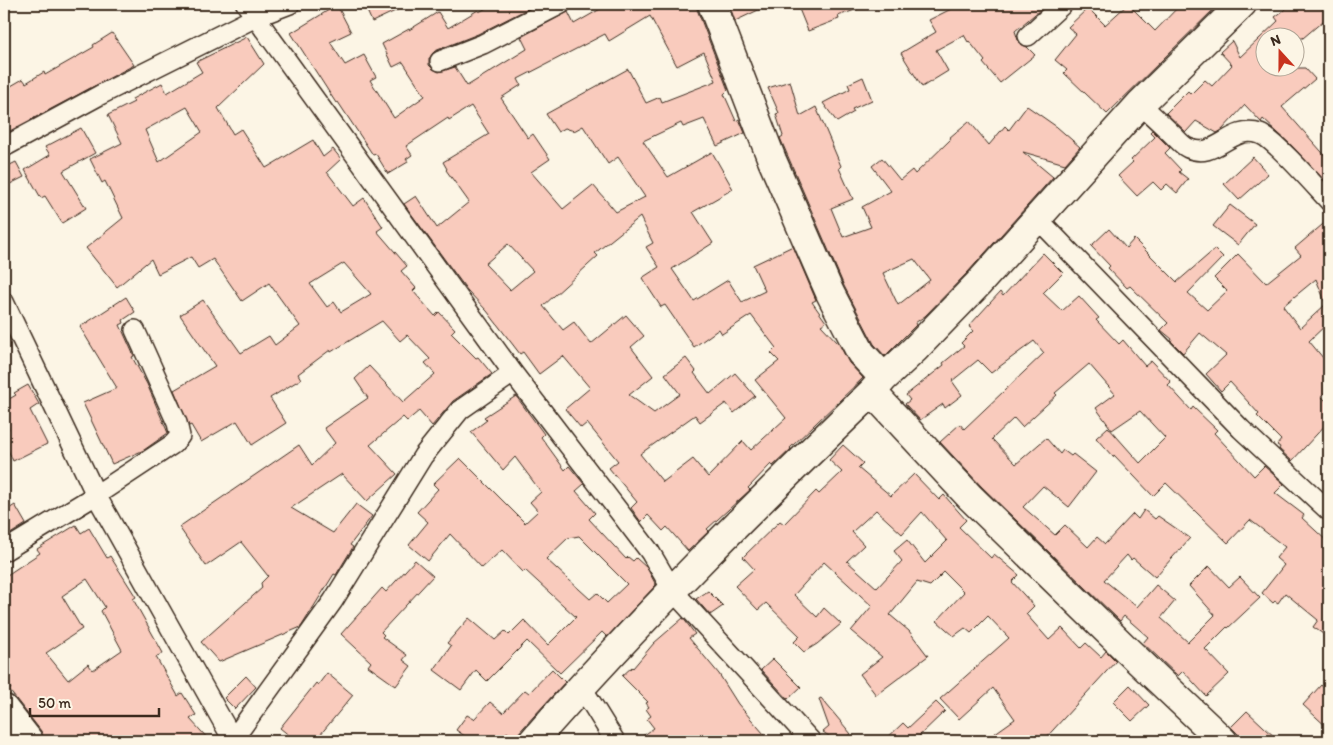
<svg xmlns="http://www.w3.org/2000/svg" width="1333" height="745" viewBox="0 0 1333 745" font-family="Itim,sans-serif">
  <rect width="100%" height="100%" fill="#fcf5e5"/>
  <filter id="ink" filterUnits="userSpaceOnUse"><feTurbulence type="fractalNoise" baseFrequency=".02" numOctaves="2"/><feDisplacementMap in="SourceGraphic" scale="10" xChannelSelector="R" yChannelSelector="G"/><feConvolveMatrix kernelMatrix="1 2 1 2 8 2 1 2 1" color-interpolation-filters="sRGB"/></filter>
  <g filter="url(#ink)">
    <path fill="#f9cbbd" stroke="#3b2a1e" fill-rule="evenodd" d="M364,4h46l-38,18z
      M494,4h43l-59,30 -43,17 -3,3 -3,5v6l4,4 6,3 16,-5 12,19 60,-37 -6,-12 47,-25 6,12 35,-20h86l33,86 -4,4 12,27 3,-2 6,14 -28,13 -13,-27 -21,8 -2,-4 -38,18 25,36 44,-25 21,37 -40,23 20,31 -41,26 22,32 34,-21 14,22 23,-11 -12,-26 40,-19 23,54 -4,2 14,20 -5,3 18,19 10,19 14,15 -73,70 1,1 -18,17 -2,-2 -23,24 2,2 -43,39 2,2 -21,20 -21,-24 -4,4 -15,-16 -7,7 -10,-14 6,-6 -28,-34 9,-7 -31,-38 -6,5 -16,-19 25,-21 -27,-32 -24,18 -16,-22 -3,2 -33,-43 -20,-21 -63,-86 12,-8 21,32 32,-26 -23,-32 1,-1 -4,-7 46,-28 -18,-28 -22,14 -1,-2 -42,28 6,9 -6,4 2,3 -20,12 -12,-20 -3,1 -35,-53 -2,1 -45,-70 46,-28 14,27 -21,10 15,23 19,-10 12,22 -6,3 24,38 31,-22 -22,-34 -10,5 -11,-23 27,-15v1l29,-18 10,16 30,-18 1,2zM650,16l27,50 27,-14 12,29 -54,21 -2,-5 -14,6 -18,-34 -82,45 12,18 7,-4 9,3 9,-5 25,38 10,-7 27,40 -29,15 -23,-27 -30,24 -32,-37 19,-13 -17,-25 -5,4 -27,-40 20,-13 -3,-6 87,-45 4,7zM640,217l13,26 -7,4 13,20 -17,11 19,29 4,-2 29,42 25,-18 3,5 29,-19 25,33 -5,5 8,8 -24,19 31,38 -35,32 -8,-9 -35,36 -15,-18 -30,23 -23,-28 55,-39 5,7 26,-19 8,10 21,-17 -20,-23 -25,21 -16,-21 2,-2 -10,-13 -21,16 15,20 -26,19 -25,-18 24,-19 -22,-29 13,-11 -18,-21 -35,29 -17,-22 -11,8 -20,-24 55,-50 -3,-3zM508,244l25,27 -23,19 -25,-26z
      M729,4h42l-36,17z
      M797,4h68l1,2 -28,10 1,3 -31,12z
      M961,4h86l-32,27 4,12 8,4 8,8 -35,28 -17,-20 2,-2 -16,-20 -1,1 -4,-7 -28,15 12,21 -26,16 -21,-34 35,-21 -7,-12z
      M1128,4l27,27 26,-27h30l4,4 -108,106 -43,-41 3,-3 -12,-10 21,-26 -8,-7 20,-19 17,17z
      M1292,4h26l11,12 -26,22h-37v30h39l10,11 -33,28 47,53v25l-37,-39 -29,-27 -2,3 -16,-17 -23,25 -5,3 -21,-12 -10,11 -20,-19 22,-22 3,3 14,-14 7,6 20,-21 -12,-13 12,-11 8,16 38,-36 -3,-4z
      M112,33l22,32 -130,69v-44l19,-11 3,4 18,-11 1,3 49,-28 -1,-2z
      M247,37l17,27 -46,44 15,26 8,-5 25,39 47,-28 10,17 10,-8 8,10 -14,13 26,34 11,-8 19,29 -6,4 30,35 -6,5 15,17 -3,3 22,25 4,-4 16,17 -4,4 25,25 2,-1 14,17 -39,27 -21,25 -13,-15 -12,10 -4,-4 -33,28 27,29 -30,27 -25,-27 -51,34 42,25 23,-29 16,12 -22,29 3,2 -17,28 -2,-1 -33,53 -82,35 -18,-20 61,-54 -1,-5 7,-7 -27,-34 -35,24 -27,-39 120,-82 13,20 23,-22 -11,-15 44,-30 -13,-19 14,-13 34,36 32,-28 -10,-11 5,-4 -23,-24 -7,6 -18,-20 -51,31 -1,-2 -32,24 3,5 -31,19 16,25 -34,22 -15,-24 -36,21 -10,-17 -2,1 -15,-36 41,-24 -35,-51 23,-15 38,53 28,-17 6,9 25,-19 -31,-43 -27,18 -29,-42 -15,9 -7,-11 -33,17 -7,-15 -34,28 -31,-39 37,-30 -18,-37 -3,2 -12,-24 32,-16 -14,-28 26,-13 -2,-3 30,-16 5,10 35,-21 -6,-10zM187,107l15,25 -43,30 -14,-32zM344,263l27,31 -30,18 -7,-10 -7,5 -17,-23z
      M863,77l9,23 -20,9 2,3 -17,10 -14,-19 27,-14 -2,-5z
      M790,81l10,35 16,-9 25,59 -2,2 14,31 -22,9 12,29 28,-10 -9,-20 29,-16 -19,-25 10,-8 18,22 12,-10 3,4 35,-34 -1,-2 20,-17 20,24 16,-19 4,4 18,-24 30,21 23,20 -15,17 -42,-12 30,25 -85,95 -43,44 -10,7 1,2 -31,31 -11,-12 -30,-58 -64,-148 3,-2 -7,-22 3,-1 -11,-25zM914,259l16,21 -32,25 -15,-32z
      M81,128l14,25 -32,18 23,37 -24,15 -17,-27 -4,2 -16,-28 25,-15 -5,-8z
      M1152,130l18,18 -5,5 16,17 -2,2 9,7 -11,14 -10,-9 -6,6 -8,-8 -16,14 -19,-20 15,-14 -2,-2 24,-23 -5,-5z
      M1253,157l15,17 -29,26 -15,-16z
      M16,162l8,15 -20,10v-19z
      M1230,205l25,19 -17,21 -25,-19z
      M1329,219v103l-20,19 20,24v24l-8,7 8,8v17l-37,40 -13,-12 1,-2 -3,-2 4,-5 -24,-24 2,-2 -29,-32 -9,9 -15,-17 20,-19 -26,-22 -17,20 -12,-12 1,-2 -11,-9 7,-7 -38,-37 -3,2 -19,-20 2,-2 -19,-20 18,-17 17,19 8,-9 43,43 38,-33 8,8 -35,36 19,17 20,-19 -13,-13 24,-24 28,29 35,-28 -6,-7zM1316,279l10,25 -26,24 -17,-22z
      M1043,253l20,20 -20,20 19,18 17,-15 20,22 -3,2 23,24 4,-4 22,26 6,-5 20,21 -3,3 23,25 2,-3 24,23 -3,3 40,43 10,-10 20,18 -9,9 29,22 -2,3 27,25v95l-16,-11 5,-7 -33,-27 -7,10 -3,-2 -2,2 -11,-10 22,-28 -8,-7 9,-11 -35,-27 -22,23 -62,-60 -13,13 -39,-41 -1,2 -17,-19 12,-11 32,36 25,-25 -25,-27 -28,19 -16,-22 19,-14 -26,-30 -34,29 2,2 -35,32 -8,-9 -22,21 24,25 30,-26 14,16 3,-4 8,6 2,-2 23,18 -27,35 -26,-21 -20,21 32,28 10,-10 23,22 9,-10 8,7 28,-30 5,5 6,-9 11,9 3,-3 32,22 -35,39 -22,-19 -2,2 -4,-5 -23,25 33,27 19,-22 19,16 -14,17 27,24 27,-27 -26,-29 20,-20 20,21 11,-10 20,21 -32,30 -1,-1 -22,22 24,25 -23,22 -23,-25 -5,5 -35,-33 5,-6 -24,-21 -4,5 -139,-135 -41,-44 20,-18 4,5 80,-76 -10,-12 -43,32 -13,-13 -26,21 10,14 -17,13 -2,-4 -23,16 -15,-16 5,-4 -4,-5 38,-30 -1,-2 21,-17 -3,-3 12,-12 -4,-5 31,-34 3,4z
      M126,297l9,15 -12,8 1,3 -4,2 14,31 -2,1 15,27 21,49 -24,17 -32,14 -29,-61 34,-15 -37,-61z
      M28,385l11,19 -9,6 17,34 -34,17 -9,-20v-9l5,-3 -5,-9v-18l12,-7 -2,-2z
      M516,396l28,38 -3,3 24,33 4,-4 15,18 -8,7 19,22 -6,6 37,40 2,-2 5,4 3,-3 11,10 9,17 -49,52 -5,-5 -42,41 -33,-32 -40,40 -11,-11 -15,20 -27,-20 17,-24 -4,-3 22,-25 26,22 10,-9 4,4 15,-15 24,25 28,-28 -51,-47 -2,2 -21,-22 -20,18 -32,-34 -22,27 -19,-16 19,-23 -11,-10 21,-23 -5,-5 27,-26 65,65 13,-12 -8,-9 11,-10 -26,-35 -12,13 -32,-38 16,-12 -3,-3zM579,536l48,48 -20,19 -10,-10 -7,6 -44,-40 22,-21z
      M843,445l20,18 -5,5 33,28 23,-22 25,26 5,-5 22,25 -7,7 32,31 3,-4 25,21 -7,7 22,24 -8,8 23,26 13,-12 19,20 5,-5 15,14 5,-6 10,10 -73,80h-59l31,-22 -22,-31 -34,31 -19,-20 69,-61 -21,-22 -17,17 -6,-5 -11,8 -17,-15 27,-29 -20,-20 -14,14 -13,-4 -27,33 19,16 19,25 -52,39 -16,-21 22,-17 -31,-26 21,-25 -48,-44 -30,33 23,22 7,-9 17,16 -24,20 -13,8 -10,-10 6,-6 -34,-33 -8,7 -23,-24 19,-17 -11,-12 37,-36 4,3 32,-33 3,3 23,-22 -13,-12zM876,510l26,24 20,-22 25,29 -22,22 -18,-23 -13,11 8,10 -25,27 -30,-27 17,-16 -12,-13z
      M15,505l11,19 -22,14v-26z
      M76,525l5,8 8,-5 18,30 3,-2 26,41 -3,2 30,54 -7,4 22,39 4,-3 14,22 -6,4 20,22h-166l-3,-10 -32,-41 2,-1 -7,-11v-101l36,-24 -3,-4zM87,579l18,28 -4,4 21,39 -29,20 -5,-6 -20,16 -22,-27 36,-24 -20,-33z
      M415,560l18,16 -52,56 3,3 -2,2 25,18 -4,5 8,6 -15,20 -28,-20 3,-4 -30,-28 41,-46 4,4z
      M708,591l15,15 -13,9 -14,-16z
      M683,618l12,16 -6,4 30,36 19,30 32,37h-134l18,-13 -7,-9 4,-3 -5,-7 3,-2 -3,-4 2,-1 -26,-26 10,-9 1,1 21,-25z
      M773,659l28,28 -13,12 -27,-29z
      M552,669l13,13 -51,56 -7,-6 -7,9h-28l-16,-11 11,-15 7,4 16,-17 13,11 22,-23 4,3z
      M327,673l26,22 -38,46h-19l-16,-13 36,-45 2,2z
      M246,676l10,11 -21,22 -11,-11z
      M1130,685l19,20 -17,16 -19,-19z
      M1321,685l8,8v36l-26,-24z
      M821,698l30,36 -9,7h-6l-13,-9 6,-5 -10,-28z
      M936,702l9,9 -28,27 4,3h-37l19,-18 5,5z
      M1247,711l32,30h-34l-14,-14z"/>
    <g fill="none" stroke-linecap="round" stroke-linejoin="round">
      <g stroke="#3b2a1e" stroke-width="22">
        <path id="street" d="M246,4l267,369 137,179 23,39 138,150
          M1028,36l35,-32
          M440,61l43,-17 78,-40
          M1140,104c12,11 23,21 34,32 4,4 9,10 14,12 28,13 42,-24 72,-14 14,5 56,53 69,67
          M4,147l96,-52 156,-78 34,-13
          M1038,219l203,210 88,82
          M4,302l92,193 137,245
          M4,551l92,-56 77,-51 7,-8 -3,-13 -42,-93
          M581,686l34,55
          M232,741l101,-140 90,-145 37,-46 53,-37"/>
      </g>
      <g stroke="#3b2a1e" stroke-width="31">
        <path id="secondary" d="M712,4l60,156 58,133 31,60 23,25
          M872,392l98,105 158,154 95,90
          M4,709l25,32
          M533,741c107,-122 222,-236 339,-349l12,-14 31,-29 64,-66 161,-179 102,-100"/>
      </g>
      <use href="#street" stroke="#fcf5e5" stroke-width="19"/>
      <use href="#secondary" stroke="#fcf5e5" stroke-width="28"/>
    </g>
  </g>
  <rect width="1333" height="745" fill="none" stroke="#fcf5e5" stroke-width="20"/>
  <rect x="10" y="10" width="1313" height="725" fill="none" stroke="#3b2a1e" stroke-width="2" filter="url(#ink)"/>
  <g transform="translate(1280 52) rotate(339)"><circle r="24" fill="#fcf5e5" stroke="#afa495"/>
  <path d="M0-4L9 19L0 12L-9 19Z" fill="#c8321e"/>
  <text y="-8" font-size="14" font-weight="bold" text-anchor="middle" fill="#3b2a1e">N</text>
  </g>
  <path d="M30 708v8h129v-8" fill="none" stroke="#3b2a1e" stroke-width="2.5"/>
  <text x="38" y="708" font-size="15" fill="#3b2a1e" stroke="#fcf5e5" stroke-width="4" paint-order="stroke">50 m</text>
</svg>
